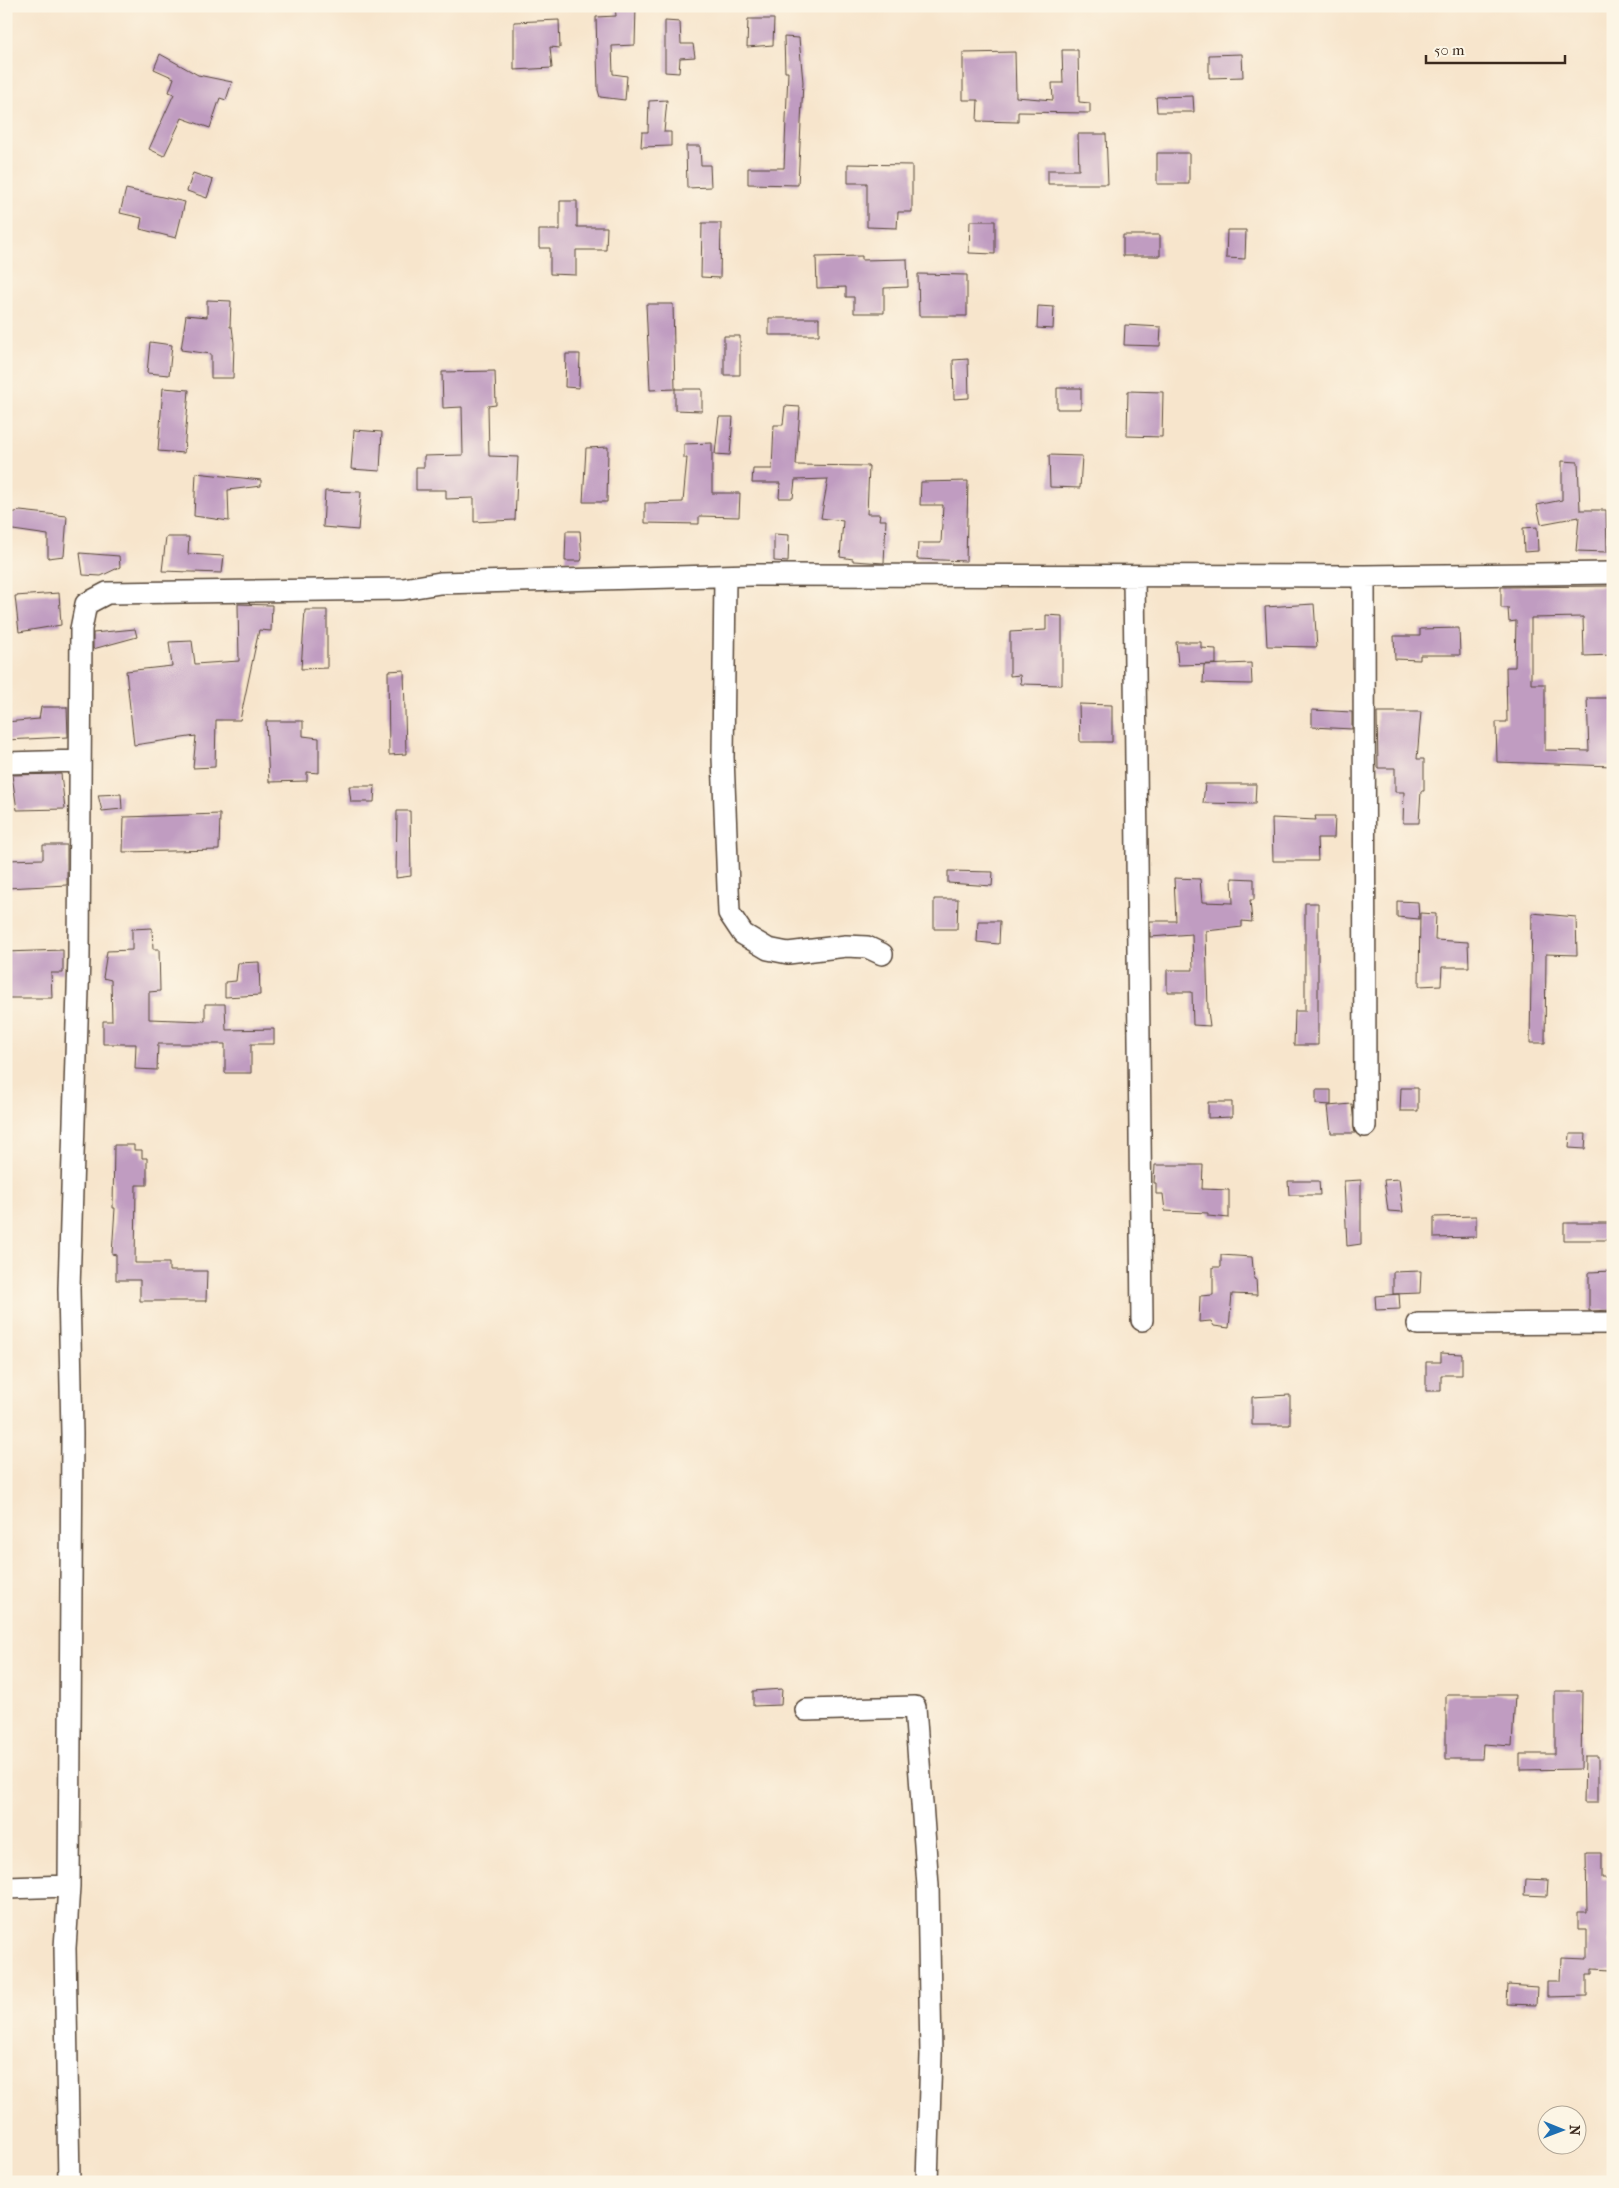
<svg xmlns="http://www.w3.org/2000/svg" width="1619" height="2188" viewBox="0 0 1619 2188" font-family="'IM FELL French Canon',serif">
  <rect width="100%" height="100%" fill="#fcf5e5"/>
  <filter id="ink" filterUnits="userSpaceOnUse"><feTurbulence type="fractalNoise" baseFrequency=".02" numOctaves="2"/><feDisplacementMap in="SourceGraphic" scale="10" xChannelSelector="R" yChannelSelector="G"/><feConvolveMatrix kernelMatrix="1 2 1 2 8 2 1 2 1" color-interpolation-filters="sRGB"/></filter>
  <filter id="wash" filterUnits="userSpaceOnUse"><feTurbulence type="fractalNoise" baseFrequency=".0096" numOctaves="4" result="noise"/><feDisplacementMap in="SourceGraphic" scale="20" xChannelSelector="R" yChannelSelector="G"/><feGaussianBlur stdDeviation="1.12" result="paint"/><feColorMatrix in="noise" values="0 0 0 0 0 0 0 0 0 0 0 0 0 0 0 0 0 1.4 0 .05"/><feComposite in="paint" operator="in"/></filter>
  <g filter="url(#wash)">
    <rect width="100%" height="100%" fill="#f7e5cc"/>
    <g id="blocks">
      <path fill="#c09cc1" d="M615,6h21l-1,39 -23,1 1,28 14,2 -2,24 -25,-3 -2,-7 -2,-73 20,-1z
        M748,19h26l-1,26 -26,2z
        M559,20l1,28 -10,-1 2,21 -38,2v-48z
        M665,21l15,1 1,22h12l2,13 -15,1 -1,15 -14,-1z
        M784,37l15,1 4,44 -5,103 -50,-1v-16h36l4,-96h-3z
        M1062,50h16l1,52 11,1v10l-72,-1v10l-41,-1 1,-21h-15v-47l52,-1 1,45 37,3 -1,-17h11z
        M160,54l38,21 34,7 -6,18 -6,-2 -10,30 -28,-10 -18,38 -15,-7 25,-55 -5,-2 5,-14 -20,-9z
        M1242,54l1,23 -34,1v-23z
        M1193,96l1,16h-37l-1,-15z
        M667,100l-3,32h7v14l-30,1 1,-15h6l1,-31z
        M1078,134h28l2,50h-60v-14h31z
        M686,146h14l1,19h9l1,22 -24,1z
        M1157,153h32v31h-32z
        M848,164l64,1v47h-14l-1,16 -30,-1v-44h-19z
        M193,173l20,7 -6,18 -20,-7z
        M126,189l59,13 -9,36 -36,-9 2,-11 -22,-5z
        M560,201h17v26h30l-1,23h-30v25l-26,-1v-26h-11v-18h21z
        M970,221h25v33l-26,-1z
        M702,223h19l-1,55 -19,-1z
        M1227,230h19l-1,29 -19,-1z
        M1123,235h37v21h-37z
        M862,256v4l45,-1 1,28 -24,1v25h-30v-16h-8v-10l-29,1 -1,-31z
        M918,274l49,1v41h-48z
        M207,300l24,1 -1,26h2l2,16 -1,35h-22v-24l-30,-4 5,-35 21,2z
        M646,304h27l2,85 -25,1z
        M1038,306l16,1 -1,22 -16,-1z
        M769,318h50v17h-50z
        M1125,325l36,2 -1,19 -36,-1z
        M724,336h16v39h-16z
        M150,342l22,3 -3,30 -22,-2z
        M566,354h14l-1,34 -14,-1z
        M968,359l1,39 -15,1 -1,-39z
        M495,371l1,34 -8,1 1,50 29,1 -3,63 -41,2v-24l-28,1v-9h-30v-23h8v-11l39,-1 -1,-48 -19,1 -1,-36z
        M163,388l26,2 -5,63 -26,-2z
        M1057,388h24v21h-24z
        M675,389h27v22l-27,-1z
        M1128,391l35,1 -1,45 -35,-1z
        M785,406l15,1 -4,58 73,1 -2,48h13l-1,6h7l-2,43 -31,-2v-2l-13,-2 3,-36 -22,-3 7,-39 -33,1 -2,18h-14l1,-15h-28l1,-14h19l2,-44h9z
        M719,417h14l-3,38 -15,-1z
        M354,430l28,2 -2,39 -29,-2z
        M712,443v50h28l-1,24 -40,-1v8l-54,-1v-20l38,-1 4,-44h-3v-14z
        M608,447l-1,55h-24l3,-54z
        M1049,455l33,1 -2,32 -30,-1z
        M1562,461l16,1 2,48h26l1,42 -31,-1 3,-34 -38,7 -4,-19 25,-5z
        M196,473l65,7v6l-33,4 1,31 -35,-5z
        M968,481l-2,80 -49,-2 1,-16h23l2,-38h-23l1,-23z
        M325,491l36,1 -3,38 -35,-3z
        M20,511l47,5 -3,40 -16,2v-23l-42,-6v-15z
        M1537,527l1,24 -14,1 -1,-24z
        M566,531h14l2,27 -1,3h-16z
        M774,534l15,1 -1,27 -14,-1z
        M166,537h23l-1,17 36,2 -2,17 -60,-2z
        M80,553l39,3 1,11 -19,9 -18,-1z
        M1613,586v69l-29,1 -1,-39 -52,1v66h14v66l44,1 -2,-53h26v68l-116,-4 -1,-40h11l-1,-55h9l1,-46 -7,1 -1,-14h-7v-21z
        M59,593l2,32 -42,7 -4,-36z
        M238,604l34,1 -1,26 -12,-1 -19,90h-24l-1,47 -22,1 3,-32 -62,9 -8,-74 46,-5 -3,-24 23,-1 3,23 44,-3z
        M1314,604l3,43 -50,-1 -2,-39z
        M305,610h22v58l-26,1z
        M1046,615l16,1v69l-41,-1 -1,-9 -10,1v-44l36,-2z
        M1459,628l1,27h-40v5l-25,-1 -1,-23h26v-7z
        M135,629l2,8 -44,12v-16z
        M1176,642h25v6l15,1v15l-38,1z
        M1251,663l1,21 -49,-1 1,-18z
        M404,670l2,84 -17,1 -1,-84z
        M1079,704l33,1v37h-32z
        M41,707h26l1,30 -62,3v-18l33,-3z
        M1312,710l40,2v17l-40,-2z
        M1377,712h44l-4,47h7v32h-3l-2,32h-16l1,-31h-9v-24h-17z
        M266,721h37v15l16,2v35l-12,-1v9l-38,1z
        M61,774l4,35 -48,1 -5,-35z
        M1205,784h51l-1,20 -52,-1z
        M349,786h26l-1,16h-23z
        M121,794l1,15 -20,2 -4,-16z
        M397,811h13l1,65 -15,2z
        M220,814l-1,36 -96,2 1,-35z
        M1315,816h20l-1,22h-17l1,23h-45l-1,-43 44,2z
        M43,845h24v40l-61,3v-28l37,-1z
        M948,871l45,1 -1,14 -44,-3z
        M1174,878l26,1 2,23 31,1 -1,-25 22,1v21h-4l2,22 -10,-1v6l-36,4 2,80 2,15 -17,-1 -1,-33h-25v-22h26l-1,-36 -42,3v-16h26z
        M934,899h24l-1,30h-23z
        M1397,901l21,1 1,17 -22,-2z
        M1305,903h13v142h-24l1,-34h10z
        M1420,913l16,1 -1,26 33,2 1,25h-27l-1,18 -22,1z
        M1532,913l44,4 1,38 -31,-1 -1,89h-15z
        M978,921h22l-1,23 -22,-2z
        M152,928l1,21h6l1,42 -11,1v27l56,2v-17h20l1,26 48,-1v15h-23v29h-26v-29h-67l-1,26 -22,-1 1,-25h-33v-23h9l-1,-41 -8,-2 4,-27 25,-1v-21z
        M63,950v23h-12l1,25h-46v-46z
        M259,962l1,33 -35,2v-15l11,-1 2,-18z
        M1401,1088h17v23h-18z
        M1316,1090h15v15l-15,-1z
        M1208,1102h24v15l-24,1z
        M1352,1104l3,29h-24l-3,-27z
        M1570,1134h16l-1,15 -16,-1z
        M114,1145h20v5h8v8h5v27h-11l-1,78h34v8h38l-1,30h-66v-21h-24v-25l-4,-1 3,-46h-2z
        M1155,1165h48l-1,24 27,1v28l-21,-2v-3l-43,-2 -2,-17h-7v-11h-2z
        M1399,1179l4,33 -15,-1 -4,-31z
        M1361,1180v64l-14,2 -3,-65z
        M1288,1181h31l1,14h-31z
        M1476,1216v21l-42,1v-21z
        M1564,1223h49v15l-1,2h-48z
        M1221,1255l31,2 2,22h2l1,16 -25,-1 -3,34 -15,-2 -3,-5 -12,1 1,-26 13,-1v-28h8z
        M1421,1271l-1,22 -27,1v-22z
        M1613,1271v39l-24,1v-39z
        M1399,1294l1,15 -24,1 -1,-14z
        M1441,1353l21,1v21h-21v16h-15v-29h15z
        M1290,1395v30h-38v-28z
        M782,1689l-1,16 -28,1v-15z
        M1555,1691h27l-1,78 -61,1v-16h35z
        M1446,1695h69l-3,51 -29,-2 -1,15h-36z
        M1585,1756h13v47h-14z
        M1586,1853h16v25h7v66l1,3 3,1v22l-21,-1v6h-5v21l-40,1v-16h13l1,-23 26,1v-29h-9v-18h9z
        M1525,1879l23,1 -1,16 -23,-1z
        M1508,1985l29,2 -1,18 -29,-1z"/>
    </g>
  </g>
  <g filter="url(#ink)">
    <use href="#blocks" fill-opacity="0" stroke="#574638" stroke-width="1"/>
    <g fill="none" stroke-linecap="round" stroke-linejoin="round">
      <g stroke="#574638" stroke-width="24">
        <path id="minor" d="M725,576l-2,181 6,156 14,21 25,15 20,4 58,-7 21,1 15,7
          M1134,576l8,744
          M1364,576l1,550
          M6,763l74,-2
          M1418,1324l195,-1
          M806,1710l109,-3 13,179 3,169 -4,127
          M6,1888l63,-2
          M69,2182l-4,-234 4,-62 3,-452 -3,-145 10,-333 2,-327 5,-25 21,-11 296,-4 37,-6 312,-8 612,1 249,-3"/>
      </g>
      <use href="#minor" stroke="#fff" stroke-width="21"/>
    </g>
  </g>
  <rect width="1619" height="2188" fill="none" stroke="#fcf5e5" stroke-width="25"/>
  <g transform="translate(1562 2130) rotate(91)"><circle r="24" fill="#fcf5e5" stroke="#afa495"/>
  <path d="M0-4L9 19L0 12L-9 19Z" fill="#1f6fb2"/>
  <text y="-8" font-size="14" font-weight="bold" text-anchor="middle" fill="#3b2a1e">N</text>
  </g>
  <path d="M1426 55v8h139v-8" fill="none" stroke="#3b2a1e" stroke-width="2.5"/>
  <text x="1434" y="55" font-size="15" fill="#3b2a1e" stroke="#fcf5e5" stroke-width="4" paint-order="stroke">50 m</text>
</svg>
